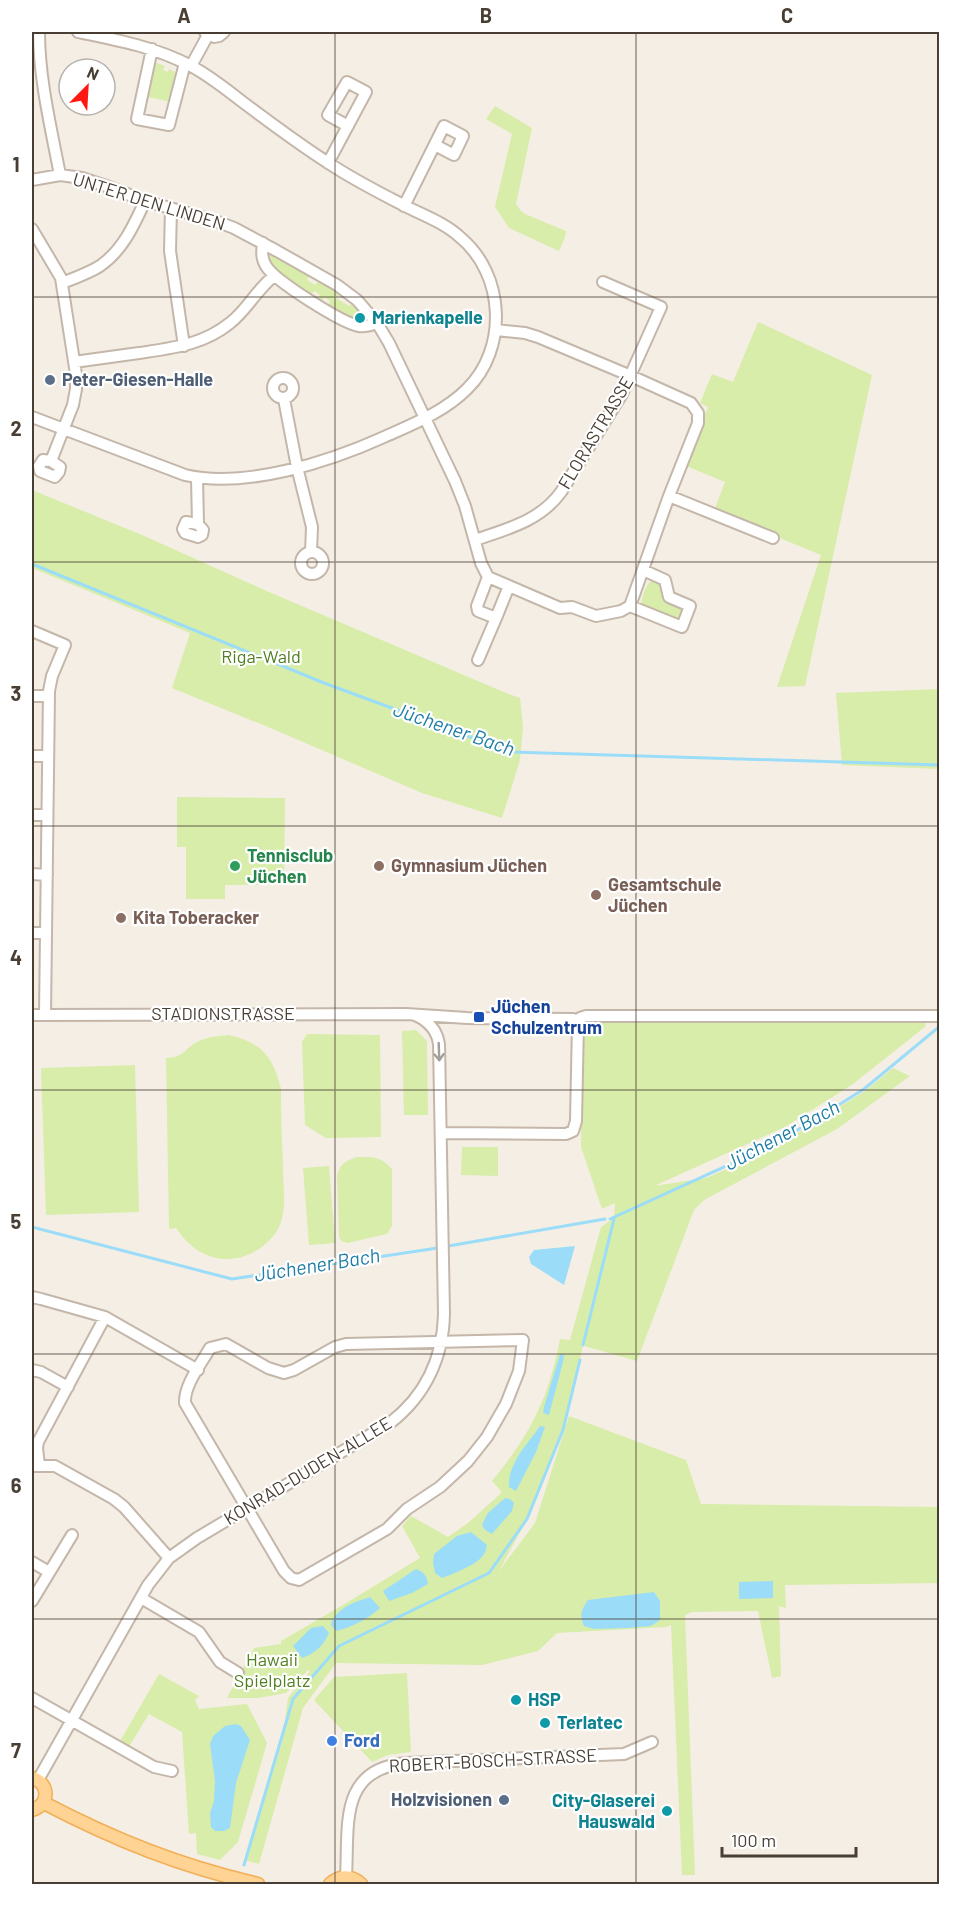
<svg xmlns="http://www.w3.org/2000/svg" width="971" height="1916" viewBox="0 0 971 1916" font-family="Barlow,sans-serif">
  <rect width="100%" height="100%" fill="#f5eee5"/>
  <path fill="#d7eda9" d="M157,63l8,3 -2,4 5,2 1,-3 6,3 -4,30 -23,-5 6,-32z
    M495,106l37,22 -16,76 5,7 4,3 41,17 -1,6 -6,14 -50,-23 -14,-21 17,-73 -26,-15z
    M270,251l40,23 -3,6 8,5 4,-5 21,12 -4,6 13,8 4,-4 13,16 -2,3 -4,2 -32,-17 2,-5 -6,-4 -3,6 -4,-3 3,-5 -6,-4 -4,5 -38,-28 -5,-9 4,-4z
    M758,322l114,53 -67,311 -28,1 44,-132 -107,-44 11,-29 -39,-16 22,-59 -8,-4 12,-29 21,8z
    M32,490l110,45 127,57 237,101 14,5 3,28 -3,34 -18,58 -80,-25 -154,-66 -96,-39 18,-55 -158,-65z
    M653,579h4l7,9 -1,9 20,11 1,4 -5,9 -37,-13c-2,-9 4,-24 11,-29z
    M939,689v80l-97,-4 -6,-72z
    M177,797l108,1 -1,87h-59v14h-39v-52h-9z
    M589,1019l335,1 2,6 -73,58 -68,43 -131,59 52,-8 49,-21 54,-31 56,-35 28,-23 17,8 -73,53 -133,71 -10,10 -57,151 -53,-15 2,-13 -23,97 -36,89 -28,52 36,-48 34,-107 117,44 15,44 238,3v76l-154,2 1,23 -7,-2 2,70 -9,2 -14,-67 -66,1 -7,3 10,260h-13l-11,-250 -5,2 -109,6 -19,18 -56,14 -146,-2 -33,45 -44,156 -14,-4 37,-118 6,-44 22,-27 -2,-1 -22,23 -28,5h-31l27,-50 27,-4v-3l62,-36 77,-47 -18,-32 9,-10 37,21 20,-14 31,-28 3,-3 -10,-11c38,-46 57,-83 68,-142l10,1 31,-113 13,-9 1,-15 -13,6 -21,-62 1,-122z
    M416,1030l11,11 1,74h-24l-2,-84z
    M307,1034l73,1 1,102 -55,1 -21,-13 -3,-83z
    M228,1035c34,7 45,22 53,54 0,27 1,53 2,79 0,17 3,35 -1,51 -6,22 -30,39 -52,40 -24,1 -41,-12 -54,-31l-7,1 -3,-171c20,-1 18,-10 33,-17 9,-4 19,-5 29,-6z
    M135,1065l4,147 -93,3 -5,-147z
    M462,1147h36v29l-37,-1z
    M357,1157c17,0 23,-1 35,12v57l-5,8 -40,9 -6,-2 -2,-5 -2,-60c3,-12 8,-15 20,-19z
    M329,1166l6,77 -26,2 -6,-77z
    M407,1673l4,79 -23,3 -16,7 -58,-62 20,-23z
    M159,1674l40,22 -4,4 4,9 48,-5 20,39 -29,99 -18,18 -23,-6 -1,-21 -7,1 -7,-102 -33,-18 -21,34 -9,-5z"/>
  <path fill="#9bddf8" d="M575,1246l-11,39 -33,-21 -2,-7 5,-7z
    M560,1354l4,1 -1,7 -14,53 -6,-2 1,-6z
    M540,1426l5,1 -9,25 -20,39 -7,-4c-1,-24 18,-42 31,-61z
    M505,1498l5,1 4,4 -2,8 -20,23 -7,-4 -3,-5 5,-11z
    M471,1532l16,13c-1,3 -1,7 -3,9 -5,10 -31,20 -42,24l-7,-5 -2,-10 1,-9 23,-18z
    M416,1569c8,3 11,7 12,15l-16,9 -23,8 -6,-10z
    M773,1581v17l-34,1v-17z
    M654,1592l6,9v19l-9,6 -23,2 -34,1 -10,-3c-5,-12 -2,-17 4,-26z
    M370,1597l10,11c-11,10 -29,20 -44,23l-5,-6c4,-17 24,-23 39,-28z
    M323,1626l6,7c-6,13 -13,20 -27,25l-9,-12 18,-18z
    M236,1724l5,2 9,14 -14,43 -6,45 -6,3h-9l-4,-4 -1,-14 4,-12 1,-20 -5,-37 3,-8 12,-10z"/>
  <g fill="none" stroke-linecap="round" stroke-linejoin="round">
    <path stroke="#9bddf8" stroke-width="3" d="M32,564l292,119 187,69 429,13
      M610,1219l160,-73 48,-28 46,-29 76,-63
      M32,1227l200,52 199,-30 174,-30
      M583,1345l31,-126
      M244,1865l49,-166 46,-53 150,-73 38,-54 36,-89 17,-70"/>
    <g stroke="#c4b7aa" stroke-width="14">
      <path id="minor" d="M39,32c0,47 12,96 21,143
        M205,32l9,5 5,-1 5,-4
        M152,49l-15,70 32,6 16,-62
        M191,66l17,-31
        M328,163l38,-71 -19,-10 -19,33 20,11
        M32,180l28,-5 22,3 30,10 33,13 68,19 21,8 43,23 60,34 20,15 20,23 12,20 66,138 10,25 16,57 7,14 -11,29 1,5 18,7 -18,42
        M404,206l40,-80 19,10 -9,19 -19,-10
        M171,208l-1,43 14,95
        M32,229l29,49 15,96v15l-3,16 -22,56 -8,-1 -4,6 1,5 15,6 4,-5 1,-5 -9,-6
        M263,243c-1,8 -2,15 3,23 9,15 76,57 93,60 7,1 12,-1 18,-3
        M62,283c13,-5 27,-10 38,-17 23,-16 34,-41 45,-65
        M496,330l29,3 13,4 93,39 60,27 7,10v10l-29,73 -39,110 -9,5 -25,5 -24,-9 -12,1 -51,-22
        M74,362c22,-3 43,-6 65,-9 33,-5 64,-8 91,-30 17,-13 27,-34 44,-47
        M273 388a10 10 0 1 1 20 0a10 10 0 1 1-20 0Z
        M284,399l13,68 15,60 -1,25
        M32,417l153,58c60,14 144,-13 199,-38 29,-13 60,-25 83,-48 41,-40 38,-114 -6,-151 -16,-15 -36,-22 -56,-32 -25,-13 -51,-26 -75,-42 -30,-19 -58,-40 -86,-61 -17,-13 -34,-27 -53,-37 -36,-19 -73,-26 -113,-34
        M197,478l1,46 -12,-2 -3,7 2,4 13,4 4,-2 1,-5 -5,-6
        M669,496l104,42
        M475,540c32,-11 65,-19 86,-48l61,-98 39,-87 -58,-25
        M301 563a11 11 0 1 1 22 0a11 11 0 1 1-22 0Z
        M488,577l21,9 -13,32
        M630,606l52,21 8,-21 -21,-9 -4,-17 -22,-10
        M32,631l33,14 -13,31 -3,15 -4,324
        M32,696h16
        M32,756h16
        M32,815h15
        M32,874l15,1
        M32,933h14
        M32,1015l374,-1 61,4 106,1 5,3
        M578,1022l2,-4 6,-2h354
        M441,1133l125,1 7,-3 3,-10 2,-99
        M32,1297l9,2 64,18
        M523,1340l-4,31 -13,33 -19,33 -19,24 -28,26 -33,22 -20,20 -88,51 -8,-2 -7,-7 -99,-168c-1,-18 16,-39 25,-55l16,-4 42,24 16,5 10,-3 41,-23 11,-3z
        M32,1370l9,2 27,15
        M39,1465l-2,-17 1,-6 67,-125 93,53
        M32,1466h23l59,33 10,8 45,51
        M32,1562l17,10
        M141,1598l58,34 21,30 18,11
        M32,1601l40,-66
        M32,1698l122,69 18,4
        M38,1780l110,-195 21,-27 28,-20 193,-115c35,-27 53,-65 54,-109l-5,-270c-2,-14 -10,-23 -24,-29
        M346,1877c3,-51 -8,-108 60,-114l218,-9 28,-12"/>
    </g>
    <g stroke="#f1af57" stroke-width="15">
      <path id="major" d="M32,1778c18,5 18,27 0,32
        M44,1803c71,37 136,63 214,81
        M330,1884c10,-9 21,-9 31,0"/>
    </g>
    <use href="#minor" stroke="#fff" stroke-width="10"/>
    <use href="#major" stroke="#ffd394" stroke-width="12"/>
  </g>
  <defs><path id="oneway-shaft" d="M-6 0H5M1.5-3L5.5 0L1.5 3" fill="none" stroke-width="1.6" stroke-linecap="round" stroke-linejoin="round" transform="scale(1.5)"/></defs>
  <use stroke="#a49e9a" href="#oneway-shaft" transform="translate(439 1052) rotate(88)"/>
  <path fill="none" stroke="#483e34" stroke-width="1.5" stroke-opacity="0.55" d="M335,32v1852M636,32v1852M32,297h908M32,562h908M32,826h908M32,1090h908M32,1354h908M32,1619h908"/>
  <g fill="#0f9aa8" stroke="#fff" stroke-width="2">
    <circle cx="360" cy="318" r="6"/>
    <circle cx="516" cy="1700" r="6"/>
    <circle cx="545" cy="1723" r="6"/>
    <circle cx="667" cy="1811" r="6"/>
  </g>
  <g fill="#5c6f8a" stroke="#fff" stroke-width="2">
    <circle cx="50" cy="380" r="6"/>
    <circle cx="504" cy="1800" r="6"/>
  </g>
  <circle fill="#2e9e5b" stroke="#fff" stroke-width="2" cx="235" cy="866" r="6"/>
  <g fill="#8d6e63" stroke="#fff" stroke-width="2">
    <circle cx="379" cy="866" r="6"/>
    <circle cx="596" cy="895" r="6"/>
    <circle cx="121" cy="918" r="6"/>
  </g>
  <rect fill="#1a4fb4" stroke="#fff" stroke-width="2" x="473" y="1011" width="12" height="12" rx="3"/>
  <circle fill="#3f7fe0" stroke="#fff" stroke-width="2" cx="332" cy="1741" r="6"/>
  <g text-anchor="middle" stroke-width="4.5" stroke-linejoin="round" paint-order="stroke">
    <g font-size="18" fill="#483e34" stroke="#fff">
      <text transform="translate(149 202) rotate(17)" y="6">UNTER DEN LINDEN</text>
      <text transform="translate(596 433) rotate(-59)" y="6">FLORASTRASSE</text>
      <text x="223" y="1020">STADIONSTRASSE</text>
      <text transform="translate(308 1471) rotate(-31)" y="6">KONRAD-DUDEN-ALLEE</text>
      <text transform="translate(493 1761) rotate(-3)" y="6">ROBERT-BOSCH-STRASSE</text>
    </g>
    <g font-size="18" font-weight="bold" fill="#0d838f" stroke="#fff" text-anchor="start">
      <text x="372" y="324">Marienkapelle</text>
      <text x="528" y="1706">HSP</text>
      <text x="557" y="1729">Terlatec</text>
      <text x="655" y="1807" text-anchor="end">City-Glaserei<tspan x="655" dy="21">Hauswald</tspan></text>
    </g>
    <g font-size="18" font-weight="bold" fill="#4e5e75" stroke="#fff" text-anchor="start">
      <text x="62" y="386">Peter-Giesen-Halle</text>
      <text x="492" y="1806" text-anchor="end">Holzvisionen</text>
    </g>
    <g font-size="18" fill="#518021" stroke="#fff">
      <text x="261" y="663">Riga-Wald</text>
      <text x="272" y="1666">Hawaii<tspan x="272" dy="21">Spielplatz</tspan></text>
    </g>
    <g font-size="18" font-weight="bold" fill="#27864d" stroke="#fff" text-anchor="start">
      <text x="247" y="862">Tennisclub<tspan x="247" dy="21">Jüchen</tspan></text>
    </g>
    <g font-size="18" font-weight="bold" fill="#785e54" stroke="#fff" text-anchor="start">
      <text x="391" y="872">Gymnasium Jüchen</text>
      <text x="608" y="891">Gesamtschule<tspan x="608" dy="21">Jüchen</tspan></text>
      <text x="133" y="924">Kita Toberacker</text>
    </g>
    <g font-size="18" font-weight="bold" fill="#164399" stroke="#fff" text-anchor="start">
      <text x="491" y="1013">Jüchen<tspan x="491" dy="21">Schulzentrum</tspan></text>
    </g>
    <g font-size="18" font-weight="bold" fill="#366cbe" stroke="#fff" text-anchor="start">
      <text x="344" y="1747">Ford</text>
    </g>
    <g font-size="20" font-style="italic" fill="#1f7da6" stroke="#fff">
      <text transform="translate(454 729) rotate(19)" y="7">Jüchener Bach</text>
      <text transform="translate(782 1135) rotate(-28)" y="7">Jüchener Bach</text>
      <text transform="translate(317 1265) rotate(-9)" y="7">Jüchener Bach</text>
    </g>
  </g>
  <rect width="971" height="1916" fill="none" stroke="#ffffff" stroke-width="66"/>
  <g transform="translate(87 87) rotate(24)"><circle r="28" fill="#ffffff" stroke="#b6b2ae" stroke-width="1.5"/>
  <path d="M0-4.5L10 22L0 15L-10 22Z" fill="#ff1812"/>
  <text y="-9" font-size="16" font-weight="bold" text-anchor="middle" fill="#483e34">N</text>
  </g>
  <path d="M722 1847v9h134v-9" fill="none" stroke="#483e34" stroke-width="3"/>
  <text x="731" y="1847" font-size="18" fill="#483e34" stroke="#ffffff" stroke-width="4.5" paint-order="stroke">100 m</text>
  <rect x="33" y="33" width="905" height="1850" fill="none" stroke="#483e34" stroke-width="2"/>
  <g font-size="20" text-anchor="middle" font-weight="bold" fill="#483e34">
    <text x="184" y="23">A</text>
    <text x="486" y="23">B</text>
    <text x="787" y="23">C</text>
    <text x="16" y="172">1</text>
    <text x="16" y="436">2</text>
    <text x="16" y="701">3</text>
    <text x="16" y="965">4</text>
    <text x="16" y="1229">5</text>
    <text x="16" y="1493">6</text>
    <text x="16" y="1758">7</text>
  </g>
</svg>
